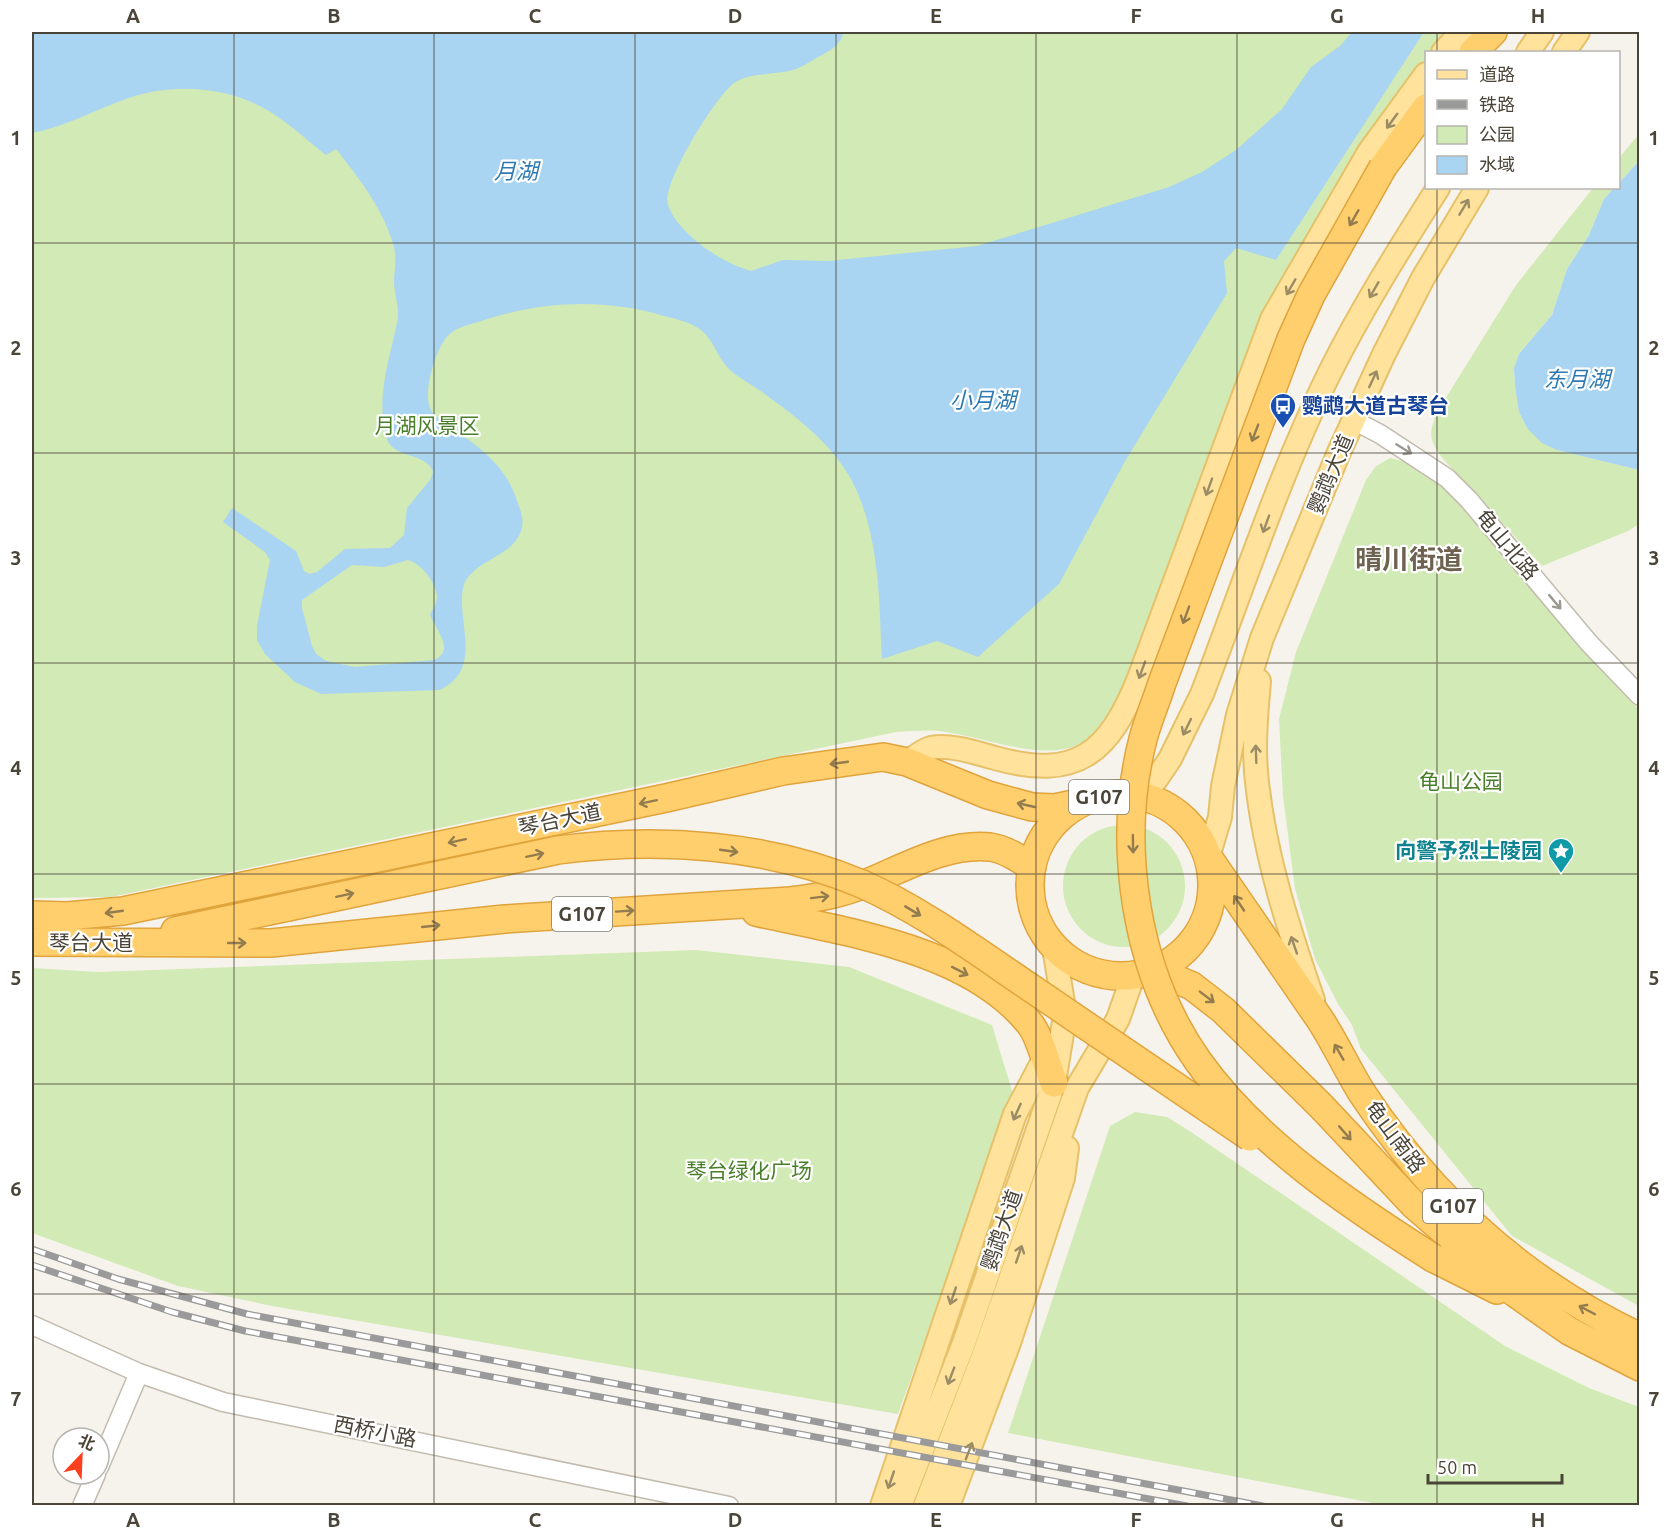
<svg xmlns="http://www.w3.org/2000/svg" width="1671" height="1537" viewBox="0 0 1671 1537" font-family="Ubuntu,'Noto Sans SC',sans-serif">
  <rect width="100%" height="100%" fill="#f6f3ec"/>
  <path fill="#d2eab5" d="M32,32h1419l-18,20h-7v8l-78,111 -227,527c-10,14 -20,35 -35,43 -38,23 -94,-2 -135,-8 -18,-4 -36,-2 -55,-1l-785,165 -79,1z
    M1639,134v27l-20,22v-25z
    M1593,188h21l-10,11 -15,36 -22,34 -15,46 -33,39 -5,14 1,18 4,26 8,16 30,22 82,20v54l-11,7 -86,35 -98,-106c-15,-20 -16,-24 -7,-48l79,-127z
    M1390,458l29,7 30,24 138,166 52,55v596l-127,-70 -151,-187 -9,-24 -14,-21 -23,-45 -20,-70 -12,-93 -4,-77 17,-67 70,-172 10,-14z
    M1063 886a61 61 0 1 1 122 0a61 61 0 1 1-122 0Z
    M696,950l153,17 143,58 21,69 -115,320 -626,-108 -94,-20 -146,-53v-265l66,4z
    M1135,1112l32,5 21,13 317,216 84,42 50,19v98h-256l-375,-72 102,-307z"/>
  <path fill="#a9d4f2" fill-rule="evenodd" d="M32,32h812c-5,14 -11,17 -24,24 -8,4 -16,10 -24,13 -20,7 -44,2 -62,14 -18,13 -73,101 -66,122 9,28 55,59 83,66l32,-11 45,1 149,-15 192,-59 33,-15 34,-22 46,-41 29,-42 29,-21 12,-14h72l-148,228 -40,-12 -12,13 3,32 -103,170 -65,121 -81,73 -41,-16 -55,18c-3,-60 -2,-123 -30,-178 -20,-38 -57,-65 -90,-89 -11,-8 -27,-16 -36,-26 -9,-11 -14,-28 -25,-36 -11,-8 -24,-11 -37,-14 -60,-18 -123,-15 -183,5 -12,4 -27,6 -35,17 -11,13 -25,59 -14,74 6,7 16,13 23,18 27,19 50,36 61,68 3,9 8,19 6,29 -6,30 -46,31 -58,57 -10,33 22,86 -25,106l-118,4 -26,-12 -30,-28 -8,-14v-14l13,-66 -5,-8 -42,-30 9,-14 64,43 8,20 5,3 8,-2 28,-23 45,-1 14,-13 3,-27 23,-28 3,-8c-6,-21 -42,-12 -47,-36 -10,-39 3,-75 11,-113 3,-13 -2,-26 -3,-40 0,-12 3,-24 0,-36 -10,-37 -35,-69 -58,-98l-10,6c-18,-14 -35,-30 -54,-42 -42,-27 -99,-31 -146,-14 -31,11 -62,28 -94,34zM408,560c13,3 29,24 29,37 0,7 -5,12 -7,18 6,15 26,36 4,45l-79,7 -29,-6 -10,-7 -4,-8 -10,-38v-8l50,-35 32,2z
    M1639,161v309l-82,-20 -15,-7 -15,-15 -8,-16 -4,-26 -1,-18 5,-14 33,-39 15,-46 22,-34 15,-36 10,-11h4l1,-5z"/>
  <g fill="none" stroke-linecap="round" stroke-linejoin="round">
    <g stroke="#c2bbae" stroke-width="21">
      <path id="minor" d="M1353,420l27,14 67,44 22,22 120,143 51,53
        M32,1325l107,48 84,29 506,104
        M99,1467l40,-94
        M82,1506l14,-32"/>
    </g>
    <g stroke="#e6c16a" stroke-width="26">
      <path id="major" d="M1443,52l19,-20
        M1528,52l14,-20
        M1564,52l14,-20
        M1259,681c-3,34 -6,68 -2,101 8,75 32,148 56,218
        M907,762c7,-4 16,-12 24,-14 20,-4 45,5 64,10 82,23 114,-5 144,-80l133,-359 97,-167 57,-78
        M1128,794l27,-13 15,-22 32,-65c41,-107 77,-219 128,-322 32,-64 70,-124 108,-184
        M1208,857l12,-40 3,-31 15,-71 24,-77 77,-186 45,-98 39,-76 54,-90
        M882,1506l133,-392 29,-55
        M900,1506l64,-163 90,-260 11,-68 -11,-68
        M925,1506l59,-152 93,-266 41,-69 15,-43
        M948,1506l61,-163 54,-165 4,-30"/>
    </g>
    <g stroke="#e0a43c" stroke-width="30">
      <path id="highway" d="M1473,52l20,-20
        M1383,167l43,-59
        M1030 885a91 91 0 1 1 182 0a91 91 0 1 1-182 0Z
        M1208,857c37,54 74,108 111,161 16,24 28,51 43,75 70,106 163,190 278,244
        M756,912c88,20 214,36 274,112 10,12 17,43 24,59
        M32,915l35,1 56,-5 543,-113 117,-27 100,-14 24,5 81,33 44,12 23,1 28,-6
        M175,931l113,-24
        M32,942l239,1 234,-24 285,-18c27,-3 51,-7 77,-18 39,-16 79,-40 123,-36 15,2 30,12 42,20l-1,3
        M1155,970l37,16 31,24 98,96 93,99 101,88 54,38 71,36
        M1433,1258l64,32"/>
    </g>
    <use href="#minor" stroke="#fff" stroke-width="18"/>
    <use href="#major" stroke="#ffe39c" stroke-width="22"/>
    <use href="#highway" stroke="#ffcf6e" stroke-width="27"/>
    <g stroke="#9a9a9a" stroke-width="7">
      <path id="rail" d="M32,1249l86,30 129,35 1016,192
        M32,1265l140,47 73,19 942,175"/>
    </g>
    <use href="#rail" stroke="#fff" stroke-width="4.5" stroke-dasharray="14" stroke-linecap="butt"/>
    <g stroke="#e0a43c" stroke-width="30" stroke-linecap="butt">
      <path id="highway-bridge" d="M1383,167l-72,128 -20,44 -129,344c-6,19 -14,37 -19,56 -27,105 -8,233 55,322 57,81 153,145 235,197
        M288,907l270,-57c100,-13 210,-6 304,34 59,26 113,66 166,102 74,50 148,101 222,151"/>
    </g>
    <use href="#highway-bridge" stroke="#ffcf6e" stroke-width="27"/>
  </g>
  <defs><path id="oneway-shaft" d="M-6 0H5M1.5-3L5.5 0L1.5 3" fill="none" stroke-width="1.6" stroke-linecap="round" stroke-linejoin="round" transform="scale(1.5)"/></defs>
  <g stroke="#9c8c66">
    <use href="#oneway-shaft" transform="translate(1392 121) rotate(126)"/>
    <use href="#oneway-shaft" transform="translate(1464 207) rotate(-59)"/>
    <use href="#oneway-shaft" transform="translate(1291 287) rotate(120)"/>
    <use href="#oneway-shaft" transform="translate(1374 290) rotate(120)"/>
    <use href="#oneway-shaft" transform="translate(1373 379) rotate(-65)"/>
    <use href="#oneway-shaft" transform="translate(1209 487) rotate(110)"/>
    <use href="#oneway-shaft" transform="translate(1266 524) rotate(110)"/>
    <use href="#oneway-shaft" transform="translate(1142 670) rotate(110)"/>
    <use href="#oneway-shaft" transform="translate(1187 727) rotate(116)"/>
    <use href="#oneway-shaft" transform="translate(1256 754) rotate(-92)"/>
    <use href="#oneway-shaft" transform="translate(1294 945) rotate(-109)"/>
    <use href="#oneway-shaft" transform="translate(1017 1112) rotate(114)"/>
    <use href="#oneway-shaft" transform="translate(1019 1254) rotate(-71)"/>
    <use href="#oneway-shaft" transform="translate(953 1296) rotate(109)"/>
    <use href="#oneway-shaft" transform="translate(951 1376) rotate(111)"/>
    <use href="#oneway-shaft" transform="translate(969 1451) rotate(-69)"/>
    <use href="#oneway-shaft" transform="translate(891 1480) rotate(109)"/>
  </g>
  <g stroke="#937c4e">
    <use href="#oneway-shaft" transform="translate(1354 218) rotate(120)"/>
    <use href="#oneway-shaft" transform="translate(1255 433) rotate(111)"/>
    <use href="#oneway-shaft" transform="translate(1186 615) rotate(110)"/>
    <use href="#oneway-shaft" transform="translate(839 763) rotate(172)"/>
    <use href="#oneway-shaft" transform="translate(648 802) rotate(168)"/>
    <use href="#oneway-shaft" transform="translate(1026 805) rotate(-167)"/>
    <use href="#oneway-shaft" transform="translate(457 841) rotate(168)"/>
    <use href="#oneway-shaft" transform="translate(1133 844) rotate(89)"/>
    <use href="#oneway-shaft" transform="translate(729 851) rotate(8)"/>
    <use href="#oneway-shaft" transform="translate(535 855) rotate(-12)"/>
    <use href="#oneway-shaft" transform="translate(345 895) rotate(-12)"/>
    <use href="#oneway-shaft" transform="translate(820 897) rotate(-7)"/>
    <use href="#oneway-shaft" transform="translate(1239 903) rotate(-124)"/>
    <use href="#oneway-shaft" transform="translate(625 911) rotate(-4)"/>
    <use href="#oneway-shaft" transform="translate(913 911) rotate(31)"/>
    <use href="#oneway-shaft" transform="translate(114 912) rotate(172)"/>
    <use href="#oneway-shaft" transform="translate(431 926) rotate(-6)"/>
    <use href="#oneway-shaft" transform="translate(237 943)"/>
    <use href="#oneway-shaft" transform="translate(960 971) rotate(27)"/>
    <use href="#oneway-shaft" transform="translate(1207 997) rotate(37)"/>
    <use href="#oneway-shaft" transform="translate(1339 1052) rotate(-120)"/>
    <use href="#oneway-shaft" transform="translate(1345 1133) rotate(49)"/>
    <use href="#oneway-shaft" transform="translate(1587 1310) rotate(-152)"/>
  </g>
  <g stroke="#9c9892">
    <use href="#oneway-shaft" transform="translate(1404 449) rotate(32)"/>
    <use href="#oneway-shaft" transform="translate(1555 602) rotate(50)"/>
  </g>
  <path fill="none" stroke="#4b4439" stroke-width="1.5" stroke-opacity="0.55" d="M234,32v1474M434,32v1474M635,32v1474M836,32v1474M1036,32v1474M1237,32v1474M1437,32v20M1437,188v1318M32,243h1608M32,453h1608M32,663h1608M32,874h1608M32,1084h1608M32,1294h1608"/>
  <defs>
    <g id="bus-pin" transform="scale(1.35)"><path d="M0 17L-7.5 6A9.5 9.5 0 1 1 7.5 6Z" fill="#1a4fb4" stroke="#fff"/><path d="M-5-6H5V4H4V6H2V4H-2V6H-4V4H-5ZM-3.5-4V0h7V-4ZM-3.5 1.2v1.5H-2V1.2ZM2 1.2v1.5H3.5V1.2Z" fill="#fff"/></g>
    <g id="sight-pin" transform="scale(1.35)"><path d="M0 17L-7.5 6A9.5 9.5 0 1 1 7.5 6Z" fill="#0f9aa8" stroke="#fff"/><path d="M0-6L1.8-2.2L6-1.7L2.9 1.2L3.7 5.4L0 3.3L-3.7 5.4L-2.9 1.2L-6-1.7L-1.8-2.2Z" fill="#fff"/></g>
  </defs>
  <g fill-rule="evenodd">
    <use href="#bus-pin" x="1283" y="406"/>
    <use href="#sight-pin" x="1561" y="851"/>
  </g>
  <g text-anchor="middle" stroke-width="4.5" stroke-linejoin="round" paint-order="stroke">
    <g fill="#fff" stroke="#817c74" stroke-width="1.5">
      <rect x="1069" y="780" width="60" height="34" rx="4.5"/>
      <rect x="552" y="897" width="60" height="34" rx="4.5"/>
      <rect x="1423" y="1189" width="60" height="34" rx="4.5"/>
    </g>
    <g font-size="20" font-weight="bold" fill="#4b4439">
      <text x="1099" y="804">G107</text>
      <text x="582" y="921">G107</text>
      <text x="1453" y="1213">G107</text>
    </g>
    <g font-size="21" font-weight="bold" fill="#164399" stroke="#fff" text-anchor="start">
      <text x="1302" y="413">鹦鹉大道古琴台</text>
    </g>
    <g font-size="21" fill="#4a7f2a" stroke="#fff">
      <text x="427" y="433">月湖风景区</text>
      <text x="1461" y="789">龟山公园</text>
      <text x="749" y="1178">琴台绿化广场</text>
    </g>
    <g font-size="21" fill="#4b4439" stroke="#fff">
      <text transform="translate(1331 474) rotate(-67)" y="7">鹦鹉大道</text>
      <text transform="translate(1507 545) rotate(50)" y="7">龟山北路</text>
      <text transform="translate(560 820) rotate(-12)" y="7">琴台大道</text>
      <text x="91" y="950">琴台大道</text>
      <text transform="translate(1395 1137) rotate(53)" y="7">龟山南路</text>
      <text transform="translate(1002 1230) rotate(-71)" y="7">鹦鹉大道</text>
      <text transform="translate(375 1432) rotate(11)" y="7">西桥小路</text>
    </g>
    <g font-size="21" font-weight="bold" fill="#0d838f" stroke="#fff" text-anchor="end">
      <text x="1542" y="858">向警予烈士陵园</text>
    </g>
    <g font-size="22" font-style="italic" fill="#2e7ab2" stroke="#fff">
      <text x="516" y="179">月湖</text>
      <text x="1577" y="387">东月湖</text>
      <text x="983" y="408">小月湖</text>
    </g>
    <g font-size="27" font-weight="bold" fill="#6e6250" stroke="#fff">
      <text x="1409" y="569">晴川街道</text>
    </g>
  </g>
  <rect width="1671" height="1537" fill="none" stroke="#ffffff" stroke-width="66"/>
  <rect x="1425" y="51" width="195" height="138" fill="#ffffff" stroke="#b7b4b0" stroke-width="1.5"/>
  <rect x="1437" y="70" width="30" height="9" fill="#ffe39c" stroke="#b7b4b0" stroke-width="1.5"/>
  <text x="1479" y="81" font-size="18" fill="#4b4439">道路</text>
  <rect x="1437" y="100" width="30" height="9" fill="#9a9a9a" stroke="#b7b4b0" stroke-width="1.5"/>
  <text x="1479" y="111" font-size="18" fill="#4b4439">铁路</text>
  <rect x="1437" y="126" width="30" height="18" fill="#d2eab5" stroke="#b7b4b0" stroke-width="1.5"/>
  <text x="1479" y="141" font-size="18" fill="#4b4439">公园</text>
  <rect x="1437" y="156" width="30" height="18" fill="#a9d4f2" stroke="#b7b4b0" stroke-width="1.5"/>
  <text x="1479" y="171" font-size="18" fill="#4b4439">水域</text>
  <g transform="translate(81 1456) rotate(23)"><circle r="28" fill="#ffffff" stroke="#b7b4b0" stroke-width="1.5"/>
  <path d="M0-4.5L10 22L0 15L-10 22Z" fill="#fc3f1d"/>
  <text y="-9" font-size="16" font-weight="bold" text-anchor="middle" fill="#4b4439">北</text>
  </g>
  <path d="M1428 1474v9h134v-9" fill="none" stroke="#4b4439" stroke-width="3"/>
  <text x="1437" y="1474" font-size="18" fill="#4b4439" stroke="#ffffff" stroke-width="4.5" paint-order="stroke">50 m</text>
  <rect x="33" y="33" width="1605" height="1471" fill="none" stroke="#4b4439" stroke-width="2"/>
  <g font-size="20" text-anchor="middle" font-weight="bold" fill="#4b4439">
    <text x="133" y="23">A</text>
    <text x="334" y="23">B</text>
    <text x="535" y="23">C</text>
    <text x="735" y="23">D</text>
    <text x="936" y="23">E</text>
    <text x="1136" y="23">F</text>
    <text x="1337" y="23">G</text>
    <text x="1538" y="23">H</text>
    <text x="16" y="145">1</text>
    <text x="1654" y="145">1</text>
    <text x="16" y="355">2</text>
    <text x="1654" y="355">2</text>
    <text x="16" y="565">3</text>
    <text x="1654" y="565">3</text>
    <text x="16" y="775">4</text>
    <text x="1654" y="775">4</text>
    <text x="16" y="985">5</text>
    <text x="1654" y="985">5</text>
    <text x="16" y="1196">6</text>
    <text x="1654" y="1196">6</text>
    <text x="16" y="1406">7</text>
    <text x="1654" y="1406">7</text>
    <text x="133" y="1527">A</text>
    <text x="334" y="1527">B</text>
    <text x="535" y="1527">C</text>
    <text x="735" y="1527">D</text>
    <text x="936" y="1527">E</text>
    <text x="1136" y="1527">F</text>
    <text x="1337" y="1527">G</text>
    <text x="1538" y="1527">H</text>
  </g>
</svg>
